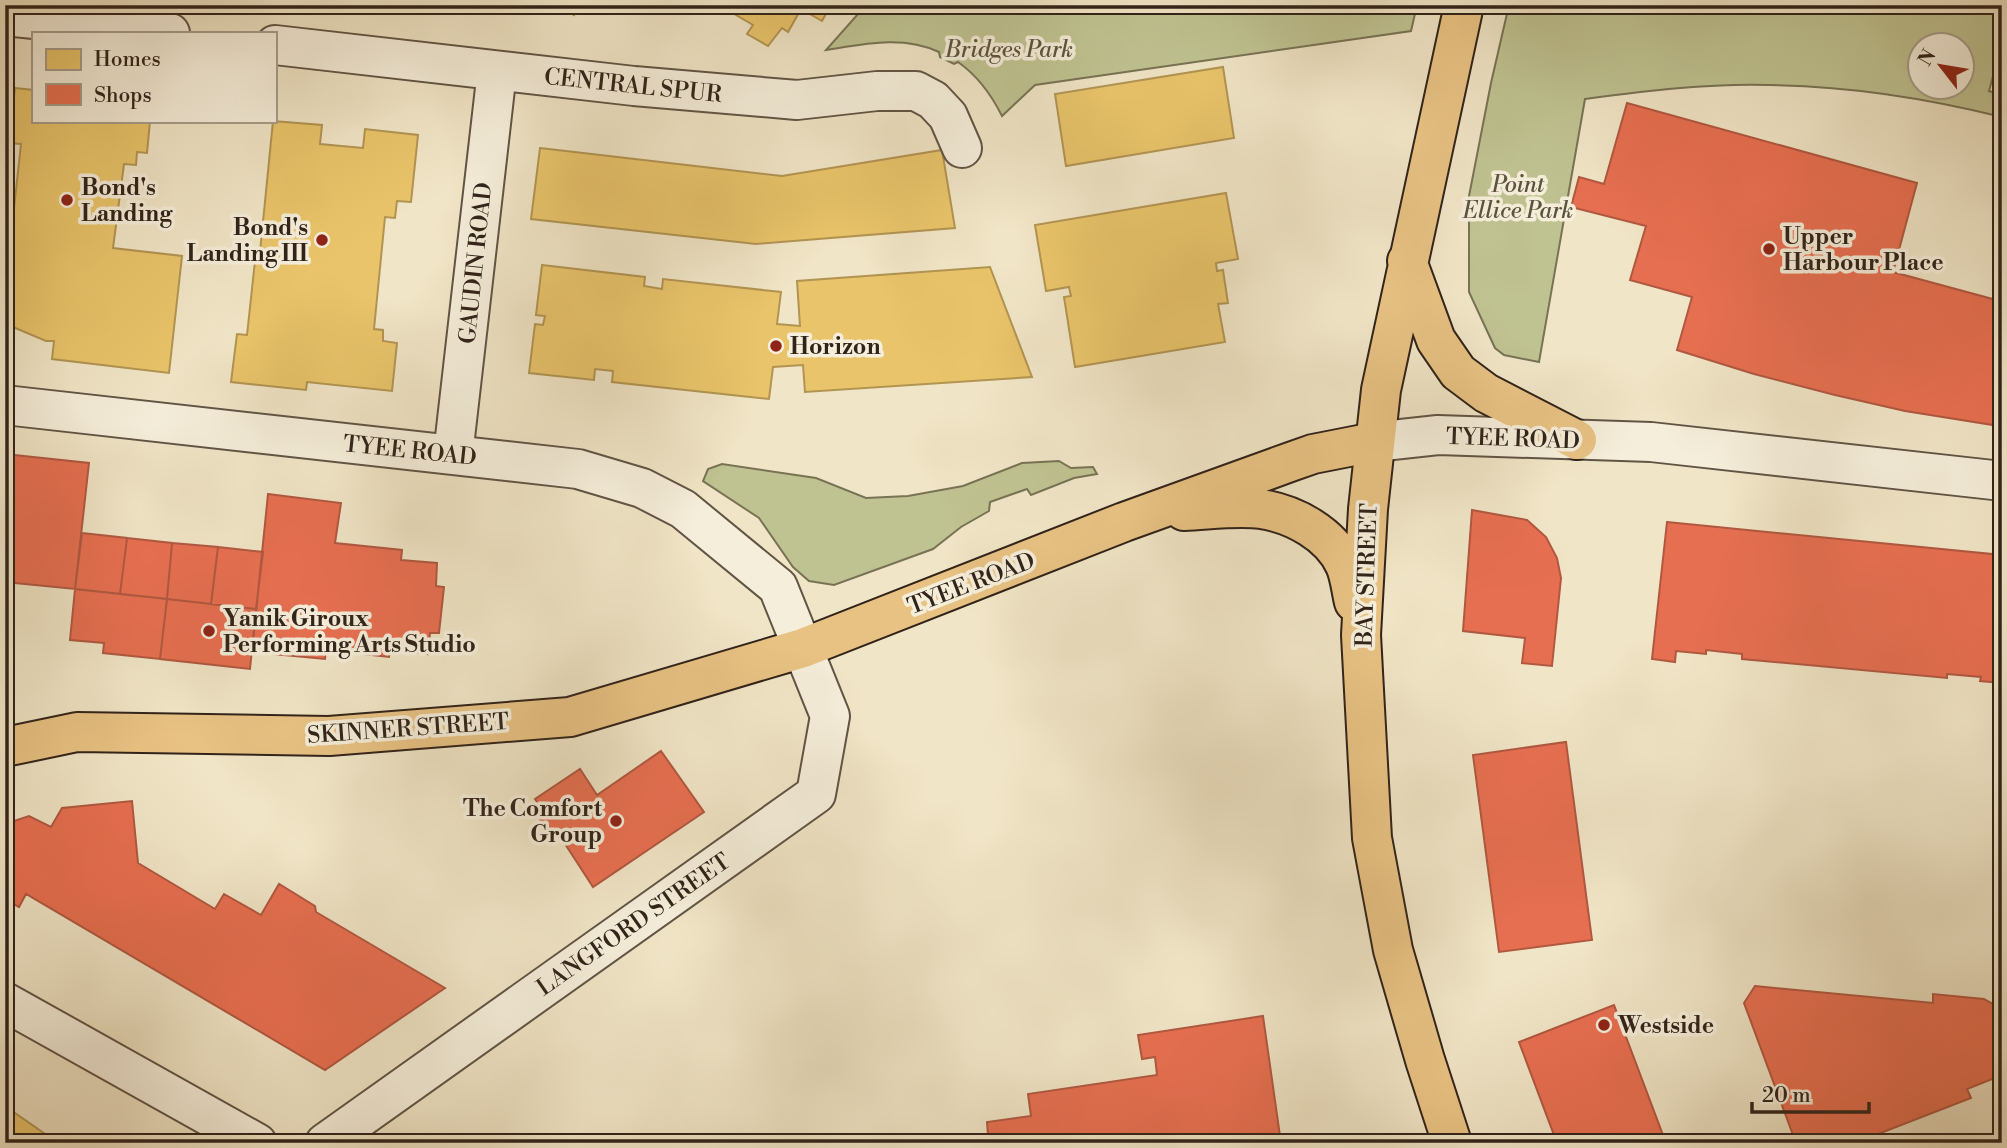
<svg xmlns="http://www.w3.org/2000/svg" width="2007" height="1148" viewBox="0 0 2007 1148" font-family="'Libre Bodoni',serif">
  <rect width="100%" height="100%" fill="#f0e5c6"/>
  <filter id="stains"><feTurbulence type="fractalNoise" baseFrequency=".00286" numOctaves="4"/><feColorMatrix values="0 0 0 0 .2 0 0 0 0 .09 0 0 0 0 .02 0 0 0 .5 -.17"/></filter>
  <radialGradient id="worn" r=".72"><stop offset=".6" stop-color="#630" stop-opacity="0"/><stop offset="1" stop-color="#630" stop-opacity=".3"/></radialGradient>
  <path fill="#bfc391" stroke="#787356" stroke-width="2" fill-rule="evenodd" d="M866,5h551l-6,26 -376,54 -33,31c-11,-22 -24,-40 -44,-54l-4,2 -14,-7 -1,-5c-36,-17 -75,-8 -113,-2z
    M1509,5h493v38l-13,48 13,4v22c-76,-19 -154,-31 -232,-32 -62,-2 -124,6 -185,14l-46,263 -35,-7 -9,-7 -26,-56v-96l22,-113zM1920,46h42v42h-42z
    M1059,461l12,7 22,-1 4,7 -23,4 -43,17 -4,-6 -37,13 -1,9 -28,16 -28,22 -99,36 -25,-4 -16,-14 -34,-49 -56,-37 5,-12 14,-5 94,14 50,20 42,-2 55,-10 59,-23z"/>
  <path fill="#e9c46a" stroke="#b29452" stroke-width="2" d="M558,5h22l-6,10z
    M719,5h112l-9,16 -21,-12 -13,23 -6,-4 -14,18 -21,-12 6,-9z
    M1223,67l11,71 -168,28 -11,-72z
    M15,88l18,2v31h117l-3,32 -10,-1 -1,13 -12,-1 -11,84 69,8 -13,117 -117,-14 2,-18h-8l-33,-14 -8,-1v-89l6,-1 10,-92 -12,-1z
    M273,121l49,4 -2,19 43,4 2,-19 53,6 -7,67 -14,-1 -2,17 -10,-1 -11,112 9,1v11l14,2 -5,48 -85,-9 -1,8 -75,-8 6,-48 10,1 8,-74 4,1z
    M540,148l242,28 160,-26 13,78 -199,16 -225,-25z
    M1226,193l12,66 -22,4 1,8 6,-1 5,33 -10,1 7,38 -150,25 -11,-70 7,-1 -2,-9 -23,4 -11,-66z
    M542,265l103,12 -1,9 18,3 1,-10 118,13 -4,32 23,2 -3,-45 193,-14 42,110 -227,15 -2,-27 -30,2 -4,32 -157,-17 1,-11 -18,-2 -1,11 -65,-7 6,-49 8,1 2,-9 -9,-1z
    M5,1106l43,30 -5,7h-38z"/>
  <path fill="#e76f51" stroke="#b05840" stroke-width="2" d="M1627,103l290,80 -24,89 107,29 -2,6 4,2v53l-9,63 -88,-14 -70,-16 -81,-21 -77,-24 15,-53 -62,-17 16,-54 -75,-19 8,-30 25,7z
    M5,454l84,9 -14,126 -70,-7z
    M268,494l73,9 -6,40 67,7 -1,10 36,3 -1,23 8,1 -5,46h-9l-2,21 -38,-5 -1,8 -63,-7 -1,9 -73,-7z
    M1472,510l55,10 19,17 11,21 4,20 -9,88 -30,-3 3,-25 -62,-7z
    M1667,522l335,33v128l-22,-2 1,-4 -34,-3v4l-205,-19v-5l-36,-4v4l-30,-3 -1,11 -23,-3z
    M82,533l45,5 -7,56 -45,-5z
    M127,538l45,5 -5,56 -47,-5z
    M172,543l46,4 -7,57 -44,-5z
    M218,547l45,5 -7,57 -45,-5z
    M75,589l92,10 -7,60 -57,-6 1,-10 -34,-3z
    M167,599l89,10 -6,60 -90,-10z
    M1566,742l26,198 -93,12 -26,-197z
    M661,751l43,61 -111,75 -37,-57 -7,3 -15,-23 6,-4 -5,-7 45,-30 17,26z
    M132,801l6,62 77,46 9,-15 37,21 18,-31 36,22 1,6 129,76 -120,82 -299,-176 -7,13 -14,-8v-75l24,-8 22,11 11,-19z
    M1755,986l178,17v-9l51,5 18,10v61l-7,8 -28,11 4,9 -116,45h-59l-52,-140z
    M1614,1005l52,138h-109l-38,-101z
    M1263,1016l18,127h-337l44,-8 -1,-13 44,-6 -3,-22 129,-19 -2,-18 -13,2 -4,-24z"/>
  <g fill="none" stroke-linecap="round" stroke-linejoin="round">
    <g stroke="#615445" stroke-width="42">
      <path id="minor" d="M5,16l165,17
        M275,45l359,41 163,14 80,-9h39l17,9 15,16 14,32
        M5,405l573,64 64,19 41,21 95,78 52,129 -14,78 -491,349
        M1374,442l64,-7 213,7 351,39
        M453,455l44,-384
        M5,1002l252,141"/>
    </g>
    <g stroke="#31231a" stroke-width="42">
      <path id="major" d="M1407,261l29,79 22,32 28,21 91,47
        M1184,511c25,-1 53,-5 77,-2 33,5 70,25 84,56 5,11 6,25 9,37
        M5,747l72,-15 252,4 241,-19 233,-69 321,-126 169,-61 20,-7 61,-12
        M1452,1143l-27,-83 -32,-110 -21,-112 -11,-203 7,-126 13,-119 83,-385"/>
    </g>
    <use href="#minor" stroke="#f5eeda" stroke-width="38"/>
    <use href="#major" stroke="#e8c283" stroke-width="38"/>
  </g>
  <g fill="#8f2418" stroke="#f5eeda" stroke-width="2.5">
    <circle cx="67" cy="200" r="7"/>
    <circle cx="322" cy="240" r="7"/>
    <circle cx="1769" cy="249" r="7"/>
    <circle cx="776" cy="346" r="7"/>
    <circle cx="209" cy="631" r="7"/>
    <circle cx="616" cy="821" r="7"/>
    <circle cx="1604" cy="1025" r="7"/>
  </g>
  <g text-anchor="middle" stroke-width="7" stroke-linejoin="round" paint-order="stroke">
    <g font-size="23" font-style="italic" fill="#5c533e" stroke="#f5eeda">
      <text x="1009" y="57">Bridges Park</text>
      <text x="1518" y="192">Point<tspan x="1518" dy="26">Ellice Park</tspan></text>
    </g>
    <g font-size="23" fill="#31231a" stroke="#f5eeda">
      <text transform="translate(633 85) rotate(6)" y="8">CENTRAL SPUR</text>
      <text transform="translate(475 263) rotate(-84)" y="8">GAUDIN ROAD</text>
      <text transform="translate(1513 438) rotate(2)" y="8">TYEE ROAD</text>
      <text transform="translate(410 450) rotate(6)" y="8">TYEE ROAD</text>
      <text transform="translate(1366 575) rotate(-88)" y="8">BAY STREET</text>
      <text transform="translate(971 583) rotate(-21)" y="8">TYEE ROAD</text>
      <text transform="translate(408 728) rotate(-4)" y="8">SKINNER STREET</text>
      <text transform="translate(633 924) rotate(-35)" y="8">LANGFORD STREET</text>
    </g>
    <g font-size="23" font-weight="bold" fill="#31231a" stroke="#f5eeda" text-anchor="start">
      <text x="81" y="195">Bond's<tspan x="81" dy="26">Landing</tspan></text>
      <text x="308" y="235" text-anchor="end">Bond's<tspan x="308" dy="26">Landing III</tspan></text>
      <text x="1783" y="244">Upper<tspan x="1783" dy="26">Harbour Place</tspan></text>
      <text x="790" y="354">Horizon</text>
      <text x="223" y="626">Yanik Giroux<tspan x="223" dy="26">Performing Arts Studio</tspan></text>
      <text x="602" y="816" text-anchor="end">The Comfort<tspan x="602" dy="26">Group</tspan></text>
      <text x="1618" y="1033">Westside</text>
    </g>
  </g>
  <rect width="2007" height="1148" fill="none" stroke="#f0e5c6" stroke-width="28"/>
  <rect x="7" y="7" width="1993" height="1134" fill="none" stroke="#31231a" stroke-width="3.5"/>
  <rect x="14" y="14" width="1979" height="1120" fill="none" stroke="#31231a" stroke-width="2"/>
  <rect x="32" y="32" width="245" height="91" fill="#f5eeda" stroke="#a79d8d" stroke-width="2"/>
  <rect x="46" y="49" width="35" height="21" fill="#e9c46a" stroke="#a79d8d" stroke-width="2"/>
  <text x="94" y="66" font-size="21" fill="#31231a">Homes</text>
  <rect x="46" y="84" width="35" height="21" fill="#e76f51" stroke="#a79d8d" stroke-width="2"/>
  <text x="94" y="102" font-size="21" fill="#31231a">Shops</text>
  <g transform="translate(1941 66) rotate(301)"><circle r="33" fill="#f5eeda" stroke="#a79d8d" stroke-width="2"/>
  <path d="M0-5L12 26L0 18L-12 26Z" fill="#8f2418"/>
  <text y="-10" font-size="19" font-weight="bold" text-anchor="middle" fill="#31231a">N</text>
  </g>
  <path d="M1752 1102v10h117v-10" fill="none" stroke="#31231a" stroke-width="3.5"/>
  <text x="1762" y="1102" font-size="21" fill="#31231a" stroke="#f5eeda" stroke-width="5" paint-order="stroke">20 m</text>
  <rect width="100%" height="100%" filter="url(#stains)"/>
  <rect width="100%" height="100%" fill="url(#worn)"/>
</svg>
